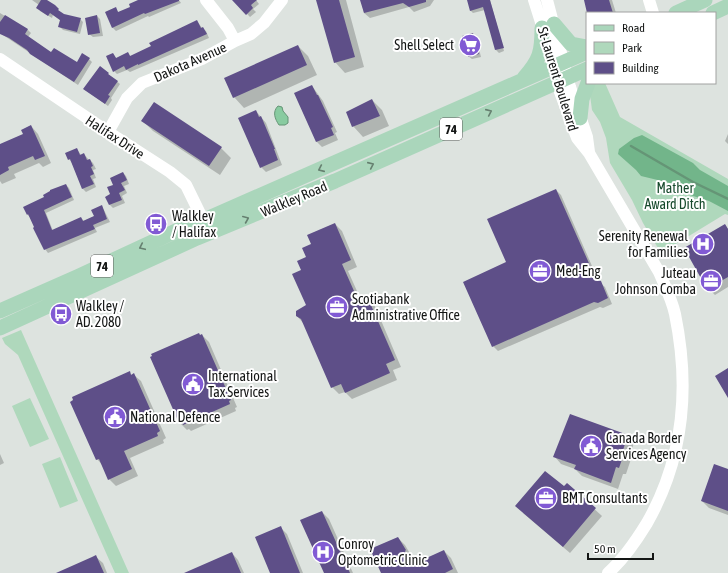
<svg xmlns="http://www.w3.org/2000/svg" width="728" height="573" viewBox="0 0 728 573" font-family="'Asap Condensed',sans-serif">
  <rect width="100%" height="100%" fill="#dde3df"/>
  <path fill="#afd8bc" d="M605,83l15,34 108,62v36l-3,-1 -64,39 -18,-30 -11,-23 -22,-37 -4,-25 -6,-16 -8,-12 -2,-15 5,-11z
    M21,330l108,243h-14l-97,-218 -13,-11 -3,-6z
    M30,398l19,41 -19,8 -18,-41z
    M60,457l18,44 -18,7 -18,-44z"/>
  <path fill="#72b58a" d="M642,135l51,28 7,7 28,16v25l-19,-10 -22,-7 -17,-11 -29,-7 -5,-6 -18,-16 1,-5 15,-11z"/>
  <path fill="#88cba0" stroke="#659576" d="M278,106l4,1 1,4 5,6v6l-3,2h-6c-4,-6 -7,-13 -1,-19z"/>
  <path fill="#0003" d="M32,0h14l18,15 16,4 3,3 -3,12 -17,-4 -4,-4 2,-5 -8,-6 -1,3 -12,-7 -1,-6z
    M139,0h40l2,3 -32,14 -1,-1 -32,15 -3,-3 -7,-16 9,-4 4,5 13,-6z
    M234,0h22l3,4 -6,5 3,3 -6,5z
    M318,0h28l18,67 -19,6 -10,-11z
    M361,0h73l-4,6 -16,6 -5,-5 -39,11 -6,-5z
    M471,0h19l14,51 -5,2 -3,-3 -11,-40 -12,3 -3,-3z
    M585,0h27l4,13h-27z
    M0,13l28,17 3,3 -3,4 23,16 26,11 12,-5 3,3 -14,23 -78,-52z
    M97,16l3,3 3,17 -10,1 -4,-3z
    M197,21l5,7 4,3 3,7 -79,34 -3,-2 -10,4 -3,-3 -1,-17 4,5 11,-6 3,4 21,-10z
    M473,34l3,3 5,20 -9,2 -4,-3z
    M298,46l10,10 9,19 -73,33 -10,-11z
    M100,67l20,17 -9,14 1,2 -4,6 -24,-17z
    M312,86l11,15 14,31 -2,1 3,7 -16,7 -5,-5 -22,-48z
    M372,100l10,10 7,16 -26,11 -10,-11z
    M256,111l10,12 16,42 -16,7 -5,-5z
    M143,121l78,27 10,10 -11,17 -67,-44z
    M31,126l7,8 13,29 -8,4 -4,-4 -25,11 2,4 -14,6 -2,-3v-36l25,-11z
    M728,134v10l-3,-3z
    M77,149l4,6 3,-1 5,6h1l3,3 3,6 -3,1 3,8 -3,1 3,8 -10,5 -3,-3 -11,-26 -3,-4z
    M123,173l3,3 3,8 -5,2 3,7 -5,3 3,7 -12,5 -3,-3 -4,-8 6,-2 2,-10z
    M66,185l3,3 5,12 -28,13 7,18 28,-13 3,3 11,-5 6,-10 3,4 6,12 -15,6 2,4 -49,21 -3,-4 -15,-32 -3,-3 18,-17z
    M556,190l5,5 38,87 6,5 7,17 -9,4 -3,-1 -102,44 -5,-5z
    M335,224l7,7 15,36 -9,4 13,29 6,-3 7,7 27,63 -8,3 4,10 -45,19 -7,-7 -6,2 -7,-7 -28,-63 -8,-9 11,-10 -5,-34 11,-26z
    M725,225l3,4v58l-13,8 -7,-7z
    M202,335l7,7 28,65 -2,1 1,3 -45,20 -2,-2 -2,1 -7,-7 -29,-65z
    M129,373l3,2h2l7,6 25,57 -3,2 1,3 -34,15 8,18 -22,10 -7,-7 -6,-13 -6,-7z
    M628,436l6,7 -5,14 2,2 -5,15h-3l-5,15 -36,-13 -7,-7 -14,-5 -6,-7z
    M0,454l4,9 -4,2z
    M728,470v45l-19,-7 -7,-7z
    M567,484l35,32 -32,37 -47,-40 41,-26z
    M322,512l7,7 24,54h-28z
    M281,528l6,6 16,39h-32z
    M398,538l7,7 7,12 -1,1 3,6 30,-13 7,7 7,15h-77z
    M232,553l6,7 6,13h-57z
    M96,557l7,6 4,10h-49z"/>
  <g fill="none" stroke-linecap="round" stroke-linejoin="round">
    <path stroke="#659576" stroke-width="2.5" d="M631,146l62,36 35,17"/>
  </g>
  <path fill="#5e4f88" d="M41,0h6l8,5 4,4 -1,1 6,4 17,4 -4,14 -19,-5 2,-7 -10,-7 -2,3 -12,-8z
    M138,0h41v1l-34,13 -1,-1 -32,15 -7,-16 11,-5 2,5 12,-5 -1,-3z
    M232,0h25l-6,5 2,3 -7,7z
    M316,0h23l16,57 -21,6z
    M360,0h66v2l-17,5 -6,-4 -39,10z
    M467,0h23l14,48 -9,2 -12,-43 -13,4z
    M584,0h25l4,13h-26z
    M5,15l23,14 -3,5 26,18 3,-4 23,14 5,-9 8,5 -16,24 -44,-28 -3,-4 -18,-12 -9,-4v-12z
    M97,15l3,18 -12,2 -3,-17z
    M197,20l4,8 2,-1 4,7 -69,31v-1l-12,6 -2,-4 -11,6 -7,-16 7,-3 3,5 12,-6 2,4 21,-10 -2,-3z
    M473,33l6,21 -11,3 -6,-21z
    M298,45l9,20 -74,33 -9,-20z
    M100,66l9,7 -1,1 10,7 -10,14 2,1 -5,8 -22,-15z
    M312,85l5,10h1l15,32 -2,1 3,7 -18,7 -22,-49z
    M372,99l8,17 -28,11 -6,-15z
    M154,102l68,45 -13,19 -68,-45z
    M256,110l3,7 2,-1 14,33h-1l4,11 -18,8 -22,-50z
    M31,125l14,31 -10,4 -2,-4 -25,11 1,3 -9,5v-31l23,-10 -2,-4z
    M77,148l3,7 4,-2 3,7 3,-1 3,7 -2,1 3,7 -4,2 4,8 -12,5 -12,-30 -2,1 -3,-7z
    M123,172l4,8 -6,3 4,7 -6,3 3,7 -13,5 -4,-8 5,-3 -3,-7 6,-2 -3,-7z
    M66,184l6,13 -28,13 8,20 29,-13 2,4 11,-5 -3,-6 11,-5 5,14 -14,6 2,4 -51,21 -11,-22 1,-1 -6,-13 -1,1 -4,-8 21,-10 -1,-2 7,-4v-1z
    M556,189l40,90 5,2 7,17 -10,5 -4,-1 -102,45 -29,-65 43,-20 -19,-43z
    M335,223l16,37 -9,4 16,36 9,-4 28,64 -9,4 4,9 -45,20 -4,-9 -10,4 -30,-69 -5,-3v-5l10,-6 -14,-31 9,-4 -4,-9 9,-4 -4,-9 9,-4 -4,-9z
    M725,224l3,5v48l-21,12 -23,-41z
    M199,333l1,2 2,-1 29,66 -2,1 1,3 -47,21 -1,-3 -3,1 -29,-66 2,-1 -1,-2z
    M728,368v30l-13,-22z
    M130,371l1,4 3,-2 26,58 -3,2 1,3 -34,15 8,18 -24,11 -9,-21 -3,1 -26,-58 3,-2 -1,-3z
    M570,414l58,21 -5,15 2,1 -6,17 -3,-1 -5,16 -37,-14 2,-4 -23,-8z
    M714,464l14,5v42l-27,-10z
    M545,471l19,15 3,-3 29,25 -33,39 -48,-41z
    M322,511l28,62h-26l-24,-53z
    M281,526l19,47h-30l-15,-36z
    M398,537l8,13 -1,1 6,14 33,-15 9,19 -8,4h-64l-11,-24z
    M232,552l9,21h-57z
    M96,555l8,18h-48l36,-16z"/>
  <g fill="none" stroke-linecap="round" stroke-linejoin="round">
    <path stroke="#fff" stroke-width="12" d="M206,0l22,28 7,13
      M534,0l17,54 9,38 17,46 12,15 70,119c6,14 13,28 16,42 15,73 9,144 -28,209 -11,18 -23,36 -39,50
      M547,0l23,87 17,50 2,15
      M649,0l4,13
      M0,59l108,73 62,40 16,13 21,43
      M108,132l19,-34 15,-15 60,-24 33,-18 16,-7 13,-11 18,-23"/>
    <path stroke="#aad6bb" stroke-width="15" d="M676,13l29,-13
      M713,13l15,-7
      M554,24l17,20 16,3
      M524,78c16,-18 18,-26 18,-50
      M580,118l2,-19 6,-16
      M0,311l79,-35 112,-52 13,-4 383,-168
      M0,328l197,-90 138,-57 252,-112"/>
  </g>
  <defs><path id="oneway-chevron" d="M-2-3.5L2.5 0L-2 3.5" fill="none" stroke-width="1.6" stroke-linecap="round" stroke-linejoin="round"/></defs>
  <g stroke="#668070">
    <use href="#oneway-chevron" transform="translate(489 112) rotate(-24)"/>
    <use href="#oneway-chevron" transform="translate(371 165) rotate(-24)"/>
    <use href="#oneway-chevron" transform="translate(321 169) rotate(156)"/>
    <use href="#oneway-chevron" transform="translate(246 219) rotate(-23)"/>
    <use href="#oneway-chevron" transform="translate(142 247) rotate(155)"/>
  </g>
  <defs>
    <g id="supermarket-disc" transform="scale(1.15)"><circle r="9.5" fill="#815ad4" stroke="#fff"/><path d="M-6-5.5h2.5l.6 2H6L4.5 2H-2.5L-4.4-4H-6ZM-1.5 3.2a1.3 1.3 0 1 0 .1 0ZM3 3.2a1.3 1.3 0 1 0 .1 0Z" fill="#fff"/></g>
    <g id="bus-disc" transform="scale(1.15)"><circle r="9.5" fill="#815ad4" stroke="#fff"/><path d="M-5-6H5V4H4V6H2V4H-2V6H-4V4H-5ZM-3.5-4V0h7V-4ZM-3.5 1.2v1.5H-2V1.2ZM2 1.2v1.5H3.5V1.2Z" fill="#fff"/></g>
    <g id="hospital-disc" transform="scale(1.15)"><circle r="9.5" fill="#815ad4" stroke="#fff"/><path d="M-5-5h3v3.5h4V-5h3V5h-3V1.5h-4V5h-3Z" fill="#fff"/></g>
    <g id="office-disc" transform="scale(1.15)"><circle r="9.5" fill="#815ad4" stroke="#fff"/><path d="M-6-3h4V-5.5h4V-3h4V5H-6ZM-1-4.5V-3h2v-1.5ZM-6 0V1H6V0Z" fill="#fff"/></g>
    <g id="civic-disc" transform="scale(1.15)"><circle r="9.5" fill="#815ad4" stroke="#fff"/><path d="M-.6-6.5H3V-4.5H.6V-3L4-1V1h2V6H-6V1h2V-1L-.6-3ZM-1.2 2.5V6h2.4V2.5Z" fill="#fff"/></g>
  </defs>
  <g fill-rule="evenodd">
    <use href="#supermarket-disc" x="470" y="45"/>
    <use href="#bus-disc" x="156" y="224"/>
    <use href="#hospital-disc" x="703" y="244"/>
    <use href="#office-disc" x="540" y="271"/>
    <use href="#office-disc" x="711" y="281"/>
    <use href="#office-disc" x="337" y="307"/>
    <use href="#bus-disc" x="61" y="314"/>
    <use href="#civic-disc" x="193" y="384"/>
    <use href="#civic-disc" x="115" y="417"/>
    <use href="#civic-disc" x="591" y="446"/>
    <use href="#office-disc" x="546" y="498"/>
    <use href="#hospital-disc" x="323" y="552"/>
  </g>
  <g text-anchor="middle" stroke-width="4" stroke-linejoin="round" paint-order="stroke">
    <g fill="#fff" stroke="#5a5c5b" stroke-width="1">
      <rect x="440" y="118" width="22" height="22" rx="3"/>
      <rect x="91" y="255" width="22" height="22" rx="3"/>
    </g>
    <g font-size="13" font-weight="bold" fill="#141615">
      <text x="451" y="134">74</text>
      <text x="102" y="271">74</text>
    </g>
    <g font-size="14" fill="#141615" stroke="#fff" text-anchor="start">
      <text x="454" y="50" text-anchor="end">Shell Select</text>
      <text x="172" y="221">Walkley<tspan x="172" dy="16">/ Halifax</tspan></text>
      <text x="688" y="241" text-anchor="end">Serenity Renewal<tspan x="688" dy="16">for Families</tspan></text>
      <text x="556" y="276">Med-Eng</text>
      <text x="696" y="278" text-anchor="end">Juteau<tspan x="696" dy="16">Johnson Comba</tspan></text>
      <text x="352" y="304">Scotiabank<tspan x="352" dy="16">Administrative Office</tspan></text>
      <text x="76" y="311">Walkley /<tspan x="76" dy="16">AD. 2080</tspan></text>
      <text x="208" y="381">International<tspan x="208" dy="16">Tax Services</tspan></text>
      <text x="130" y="422">National Defence</text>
      <text x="606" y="443">Canada Border<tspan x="606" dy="16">Services Agency</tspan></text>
      <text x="562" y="503">BMT Consultants</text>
      <text x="338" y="549">Conroy<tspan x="338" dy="16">Optometric Clinic</tspan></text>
    </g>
    <g font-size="14" fill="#141615" stroke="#fff">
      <text transform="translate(190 62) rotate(-24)" y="5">Dakota Avenue</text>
      <text transform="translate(558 79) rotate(73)" y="5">St-Laurent Boulevard</text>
      <text transform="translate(115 137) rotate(33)" y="5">Halifax Drive</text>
      <text transform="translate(294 199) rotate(-23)" y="5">Walkley Road</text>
    </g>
    <g font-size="14" fill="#16492c" stroke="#fff">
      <text x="675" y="193">Mather<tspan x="675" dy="16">Award Ditch</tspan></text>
    </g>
  </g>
  <rect x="586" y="12" width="130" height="72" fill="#ffffff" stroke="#a1a2a1"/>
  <rect x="594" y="25" width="20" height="6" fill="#aad6bb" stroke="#a1a2a1"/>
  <text x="622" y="32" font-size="12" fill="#141615">Road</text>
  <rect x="594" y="42" width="20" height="12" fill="#afd8bc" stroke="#a1a2a1"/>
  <text x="622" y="52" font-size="12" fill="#141615">Park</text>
  <rect x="594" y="62" width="20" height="12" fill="#5e4f88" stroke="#a1a2a1"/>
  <text x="622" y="72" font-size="12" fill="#141615">Building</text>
  <path d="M588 553v6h65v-6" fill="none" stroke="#141615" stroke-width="2"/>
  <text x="594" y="553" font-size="12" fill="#141615" stroke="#ffffff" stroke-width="3" paint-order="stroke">50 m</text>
</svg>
